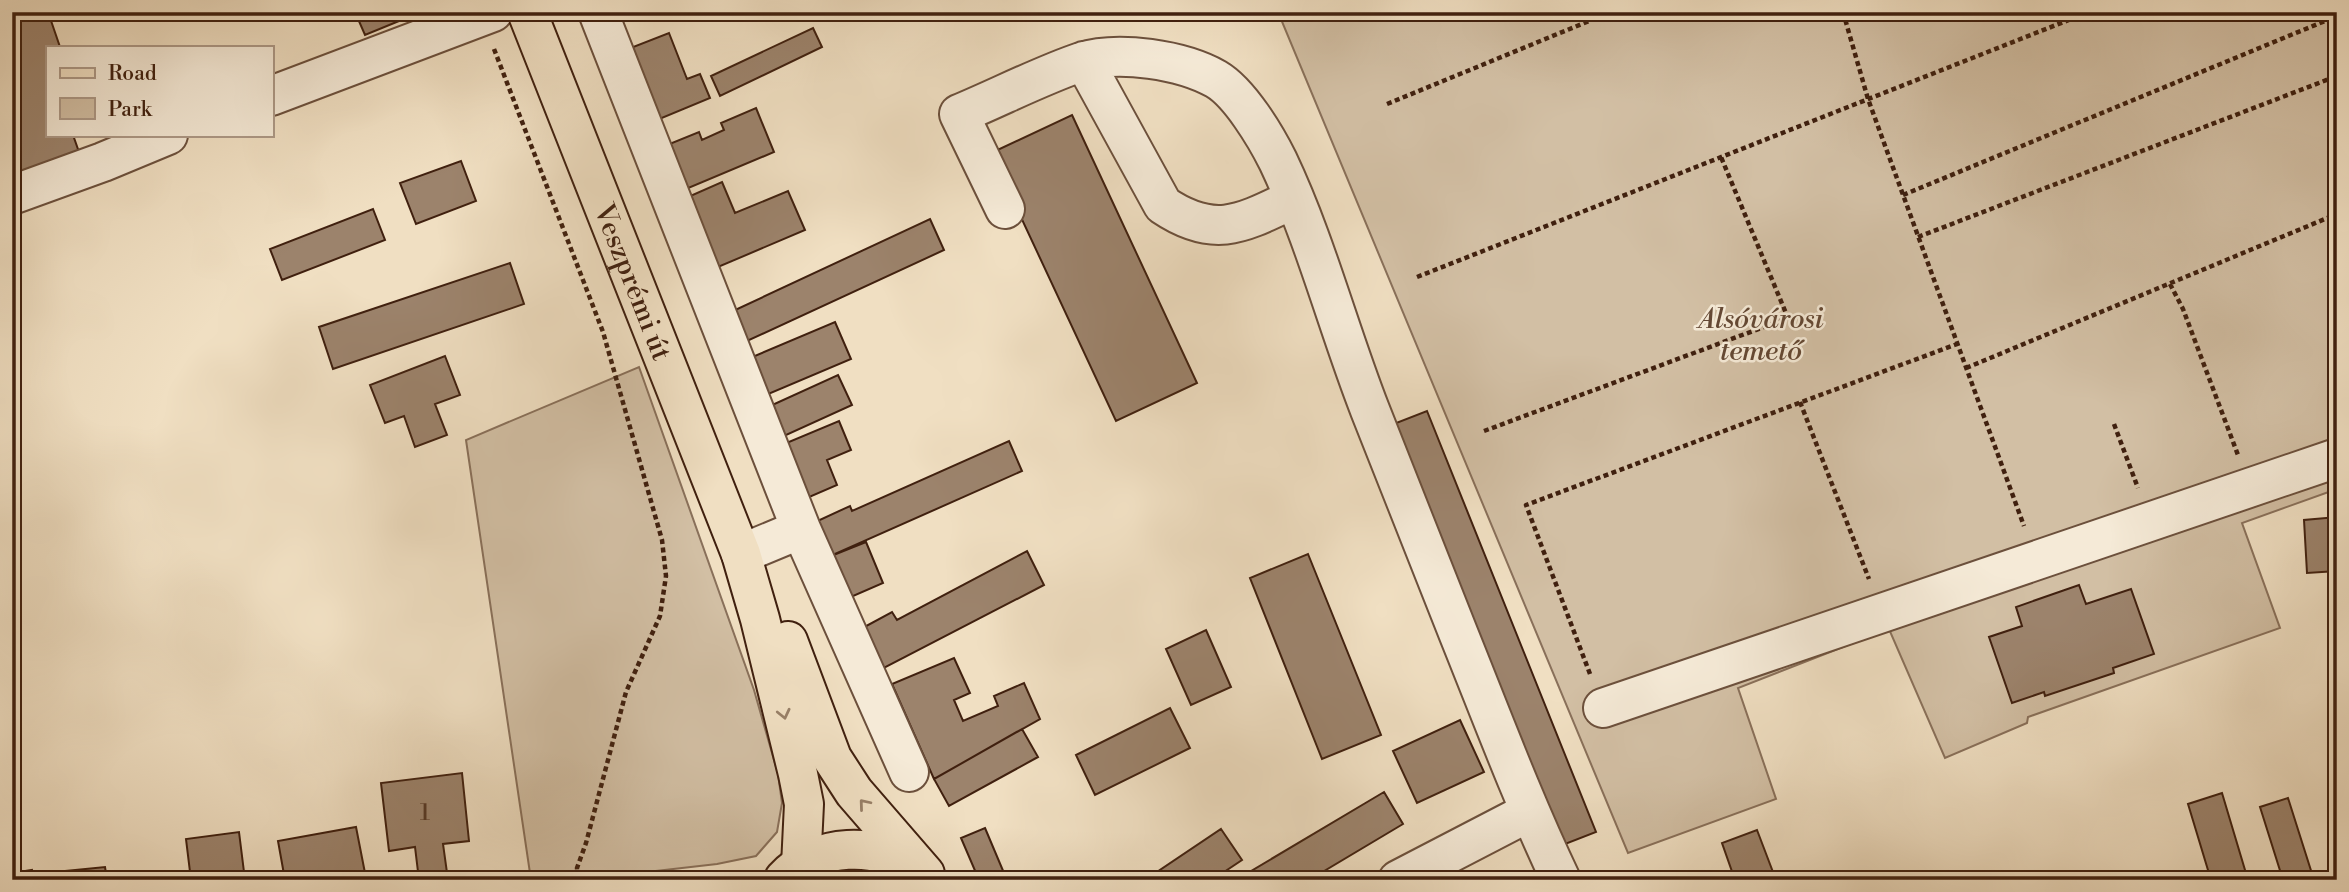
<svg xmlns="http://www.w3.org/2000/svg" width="2349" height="892" viewBox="0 0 2349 892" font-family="'Libre Bodoni',serif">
  <rect width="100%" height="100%" fill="#f0dfc2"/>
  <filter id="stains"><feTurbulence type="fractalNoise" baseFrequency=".00286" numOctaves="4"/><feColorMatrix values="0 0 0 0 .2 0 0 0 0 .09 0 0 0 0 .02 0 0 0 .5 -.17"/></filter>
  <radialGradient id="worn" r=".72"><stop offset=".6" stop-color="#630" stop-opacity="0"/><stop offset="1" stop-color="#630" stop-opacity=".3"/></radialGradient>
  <path fill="#d2bfa4" stroke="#89705a" stroke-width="2" d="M1278,12h1059v477l-95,34 38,105 -252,89 -1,6 -82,35 -56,-129 -151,59 38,111 -148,54z
    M639,367l115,323 24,84 4,29 -5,29 -21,24 -39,8 -140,16h-46l-65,-440z"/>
  <path fill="#9c836c" stroke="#40200f" stroke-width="2" d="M12,12h36l12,35h-13v88h26l7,20 -68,23z
    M355,12h66l-56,23z
    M813,28l9,19 -102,49 -9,-20z
    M669,33l18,46 13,-5 10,24 -53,22 -29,-71z
    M756,108l18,44 -88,37 -19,-44 32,-13 3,8 22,-10 -3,-7z
    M1072,115l125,268 -81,38 -125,-268z
    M461,161l15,40 -60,23 -16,-41z
    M722,182l13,31 53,-22 17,39 -87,37 -30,-70z
    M373,209l12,31 -103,40 -12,-31z
    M930,219l14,31 -197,91 -14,-30z
    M510,263l14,41 -191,65 -14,-42z
    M835,322l16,37 -85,36 -16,-37z
    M445,356l15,39 -25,9 12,31 -32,12 -11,-31 -19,7 -15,-38z
    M838,375l14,30 -68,31 -14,-30z
    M1427,411l169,421 -36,14 -169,-421z
    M839,421l12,29 -24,10 10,25 -30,13 -23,-54z
    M1009,441l13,30 -196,87 -15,-34 39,-18 2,5z
    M2337,517v54l-30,2 -3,-53z
    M866,542l17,41 -39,17 -18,-42z
    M1027,551l17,34 -166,86 -21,-40 35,-19 5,8z
    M1308,554l73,181 -59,24 -72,-181z
    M2079,585l7,19 45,-15 23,65 -41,14 1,5 -69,23 -1,-4 -32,11 -23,-66 33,-11 -6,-19z
    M1206,630l25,57 -40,18 -25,-56z
    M954,658l16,35 -16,7 9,21 35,-15 -4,-10 30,-13 16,36 -106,60 -42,-95z
    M1170,708l20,40 -95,47 -19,-40z
    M1460,720l24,52 -67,31 -24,-52z
    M1022,729l16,28 -89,49 -15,-27z
    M462,773l7,68 -26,3 5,36h-29l-4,-33 -26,4 -8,-68z
    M1384,792l19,32 -94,56h-73z
    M2222,793l26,87h-37l-23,-76z
    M2288,798l26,82h-31l-23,-73z
    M356,827l9,46 -36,7h-44l-7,-39z
    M985,828l19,45 -17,7h-8l-18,-42z
    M1221,829l21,31 -30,20h-67z
    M1757,830l19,50h-41l-13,-37z
    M239,832l6,48h-54l-5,-41z
    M105,867l2,13h-40l-1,-9z
    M32,870l2,10h-22v-7z"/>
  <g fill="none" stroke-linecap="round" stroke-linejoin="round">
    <g stroke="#6c503c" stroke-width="42">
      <path id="minor" d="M598,12l203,517 108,243
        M1084,61l79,144c52,35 80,18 130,-6
        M271,96l222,-84
        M12,195l91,-33 65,-27
        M1005,209l-46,-95c41,-17 81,-38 122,-52 38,-12 101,-2 135,17 24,14 50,58 62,82 38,80 60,167 92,249 29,75 59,150 89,225 33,82 64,165 102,245
        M741,554l60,-25
        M1603,708l734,-250
        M1398,880l131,-68"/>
    </g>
    <g stroke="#40200f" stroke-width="42">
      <g id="major">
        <path id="s1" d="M527,12l214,542 19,65 38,155 6,30 -3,62"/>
        <path d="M788,641l44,117 22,34 71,82"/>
        <path d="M784,879c34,-37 92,-37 131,-11"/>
      </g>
    </g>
    <path stroke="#40200f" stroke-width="4.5" stroke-dasharray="5 3.5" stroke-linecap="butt" d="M1843,12l25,87 156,427
      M494,49l109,283 59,208 4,36 -6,40 -34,76 -40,151 -9,25 1,12
      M1387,104l224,-92
      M1903,195l434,-179
      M1918,237l419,-161
      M1417,277l672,-265
      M2170,284l13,25 55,146
      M1966,368l371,-154
      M1800,402l69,177
      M2114,424l24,64
      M1484,431l304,-113 -67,-161
      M1590,674l-64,-169 431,-161"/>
    <use href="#minor" stroke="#f5ead7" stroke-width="38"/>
    <use href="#major" stroke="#f0dfc2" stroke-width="38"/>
  </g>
  <defs><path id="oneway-chevron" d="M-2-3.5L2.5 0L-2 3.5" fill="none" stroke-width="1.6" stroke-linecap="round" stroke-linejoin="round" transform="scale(1.75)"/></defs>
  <g stroke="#988068">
    <use href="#oneway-chevron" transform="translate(784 714) rotate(77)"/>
    <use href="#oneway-chevron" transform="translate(864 804) rotate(-130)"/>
  </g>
  <g text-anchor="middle" stroke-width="5" stroke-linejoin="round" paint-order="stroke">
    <g font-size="24" fill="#573926">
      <text x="425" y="820">1</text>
    </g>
    <g font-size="28" fill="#40200f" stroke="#f5ead7">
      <text dy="10" stroke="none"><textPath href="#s1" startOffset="290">Veszprémi út</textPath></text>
    </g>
    <g font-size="28" font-style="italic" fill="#644834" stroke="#f5ead7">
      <text x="1761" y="328">Alsóvárosi<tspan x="1761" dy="32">temető</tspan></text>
    </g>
  </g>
  <rect width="2349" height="892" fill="none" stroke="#f0dfc2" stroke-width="42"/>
  <rect x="14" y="14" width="2321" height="864" fill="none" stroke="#40200f" stroke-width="3.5"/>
  <rect x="21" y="21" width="2307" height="850" fill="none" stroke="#40200f" stroke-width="2"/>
  <rect x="46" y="46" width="228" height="91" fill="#f5ead7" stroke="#ad9987" stroke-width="2"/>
  <rect x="60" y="68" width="35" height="10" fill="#f0dfc2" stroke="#ad9987" stroke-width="2"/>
  <text x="108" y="80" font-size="21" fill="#40200f">Road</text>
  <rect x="60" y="98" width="35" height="21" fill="#d2bfa4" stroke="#ad9987" stroke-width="2"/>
  <text x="108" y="116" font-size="21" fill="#40200f">Park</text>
  <rect width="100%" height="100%" filter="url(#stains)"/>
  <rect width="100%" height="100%" fill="url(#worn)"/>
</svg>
